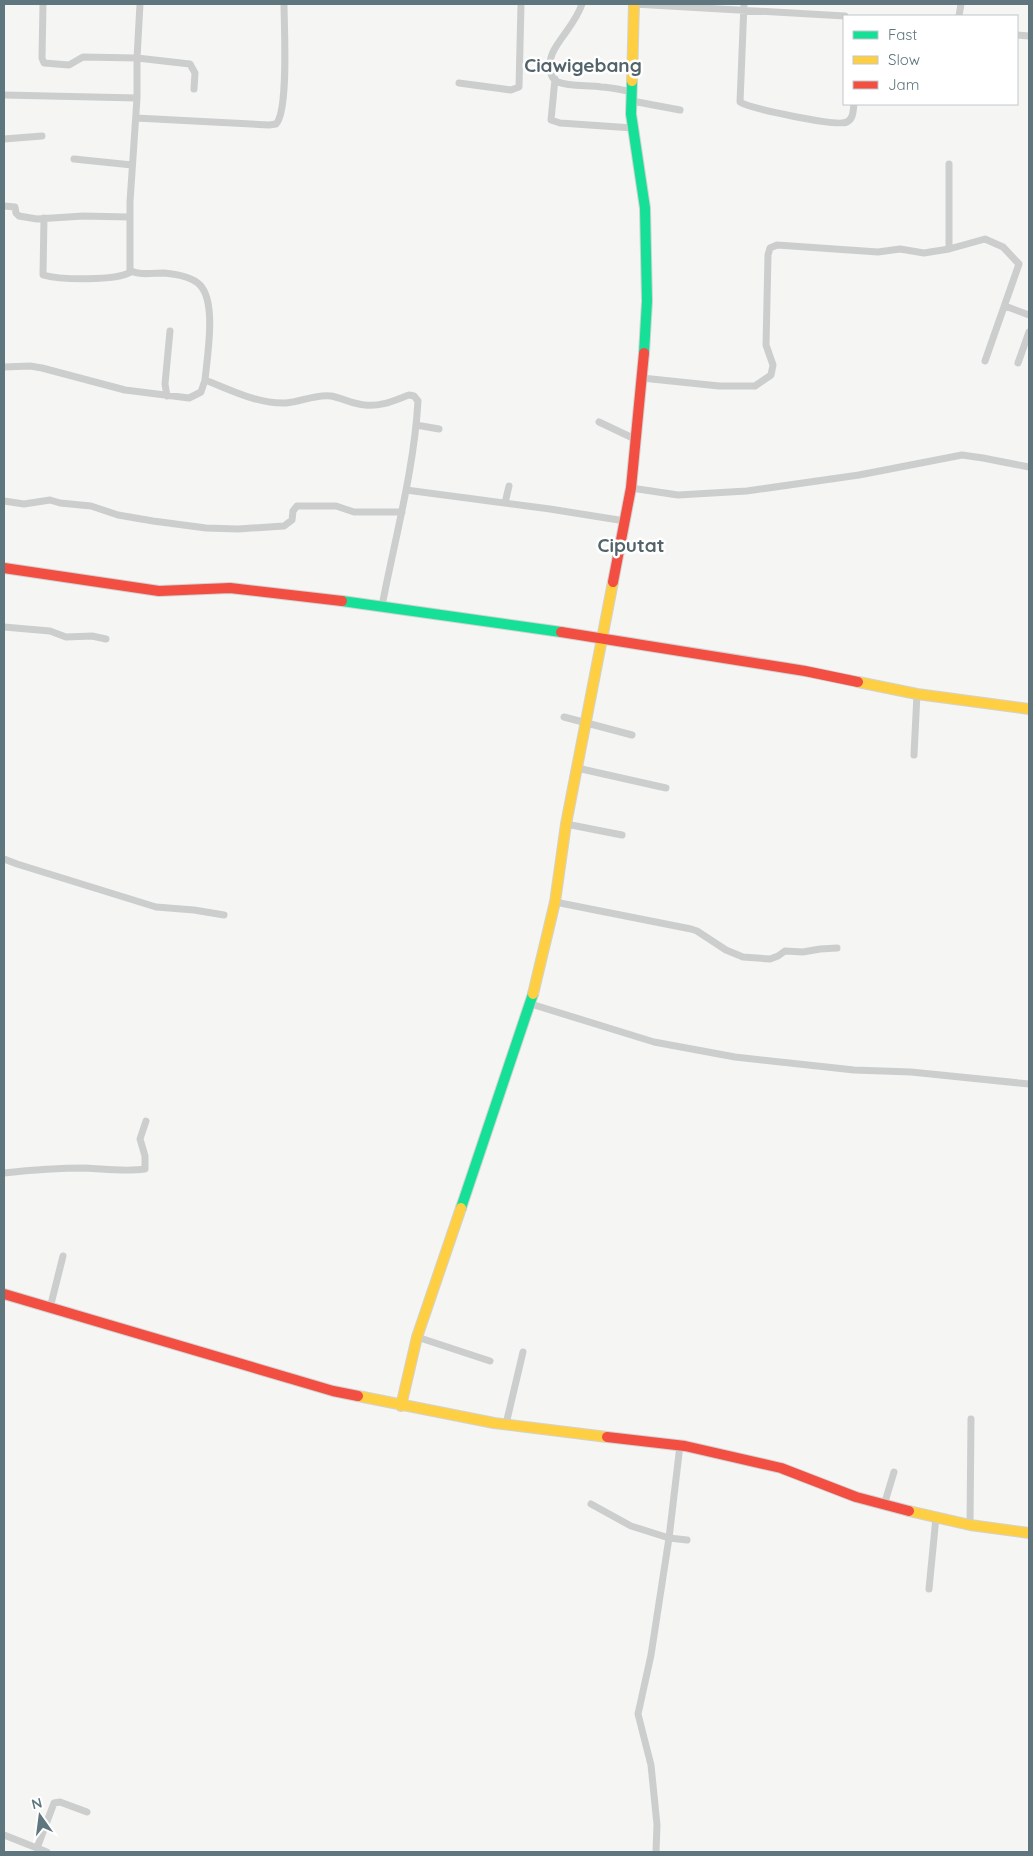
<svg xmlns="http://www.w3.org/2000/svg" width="1033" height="1856" viewBox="0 0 1033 1856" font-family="Quicksand,sans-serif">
  <rect width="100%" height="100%" fill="#f5f5f3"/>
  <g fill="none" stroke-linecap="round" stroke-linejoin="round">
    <g stroke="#d1d3d3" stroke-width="12">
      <path id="fast" d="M632,81l-1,33 14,94 2,93 -3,52
        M342,601l219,31
        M461,1208l72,-214"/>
    </g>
    <g stroke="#d1d3d3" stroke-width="12">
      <path id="slow" d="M632,81l2,-77
        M858,682l59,12 112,15
        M533,994l22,-92 11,-78 47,-242
        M358,1396l136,27 113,14
        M401,1406l16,-69 44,-129
        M909,1511l61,14 59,8"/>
    </g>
    <g stroke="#d1d3d3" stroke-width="12">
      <path id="jam" d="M4,568l155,23 71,-3 112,13
        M613,582l18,-94 13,-135
        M561,632l244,39 53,11
        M4,1294l329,97 25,5
        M607,1437l78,9 96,22 75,29 53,14"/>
    </g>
    <path stroke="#cccece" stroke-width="7" d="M43,4l-1,54 2,5 25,2 14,-8 54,1 53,6 5,9 -1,16
      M582,4c-6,18 -19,30 -28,46 -5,9 -7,27 4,32 12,5 30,3 43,5 10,0 21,3 31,5
      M634,4l211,12
      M744,4l-4,98c12,7 97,25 107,20 7,-4 6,-12 7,-18
      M959,16l2,-12
      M1017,35l12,1
      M555,79l-4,41 9,3 73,5
      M459,83l52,7 8,-3 2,-83
      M4,95l133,3v-40l3,-54
      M137,98l-7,104v68c8,6 24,3 34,3 12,1 27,3 36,12 17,18 7,72 5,95 26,10 52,24 81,23 15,-1 29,-9 45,-7 11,2 22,8 34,9 16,2 30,-5 44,-10l5,1 4,5c-4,69 -23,137 -36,205
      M632,101l48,9
      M136,118l133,7 7,-1c13,-13 8,-99 8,-120
      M4,139l38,-3
      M74,159l58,6
      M949,164v85l36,-10 18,8 16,17 -34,97
      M4,206l11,1 1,6 3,3 18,3 46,-3 46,1
      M44,218l-1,57c17,5 73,6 88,-3
      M1005,306l24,9
      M1018,363l11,-31
      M4,367l26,-1 12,2 83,22 64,8 12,-6 4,-12
      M642,378l77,8h36l16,-11 2,-10 -7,-20 2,-90 2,-7 7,-3 101,7 22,-3 24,4 25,-4
      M167,396l-2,-12 5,-53
      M599,422l38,18
      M416,425l23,4
      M631,488l47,7 69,-4 112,-16 103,-20 21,3 46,9
      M406,490l144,19 75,12
      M4,501l20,3 26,-4 10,3 31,3 27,9 35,6 53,7 32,1 46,-3 8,-6 1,-9 4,-5h39l18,6h48
      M505,503l4,-17
      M4,627l46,4 16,6 26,-1 14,3
      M564,717l68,18
      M914,755l3,-61
      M577,768l89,20
      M566,824l56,11
      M4,859l13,5 139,43 38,3 30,5
      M555,902l136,27 6,2 29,19 17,7 27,2 8,-3 7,-5 18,1 17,-3 17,-1
      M531,1004l123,38 81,15 119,13 57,2 118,12
      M4,1173c27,-3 54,-5 82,-5 20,1 39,4 59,1v-13l-5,-17 6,-18
      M50,1308l13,-52
      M417,1337l73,24
      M506,1424l17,-72
      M591,1504l40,22 38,12 18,2
      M884,1505l10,-33
      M970,1525l1,-106
      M929,1589l7,-72
      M4,1835l43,17
      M37,1848l17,-45 6,-1 27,10
      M656,1852l1,-27 -6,-60 -13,-51 13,-59 18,-117 11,-93"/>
    <use href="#fast" stroke="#16e098" stroke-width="10"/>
    <use href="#slow" stroke="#ffcf43" stroke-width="10"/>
    <use href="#jam" stroke="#f24e42" stroke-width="10"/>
  </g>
  <g text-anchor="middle" stroke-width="5" stroke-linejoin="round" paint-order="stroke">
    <g font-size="19" font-weight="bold" fill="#52636a" stroke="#fff">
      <text x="583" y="72">Ciawigebang</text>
      <text x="631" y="552">Ciputat</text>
    </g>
  </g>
  <rect width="1033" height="1856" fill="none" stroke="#5f767f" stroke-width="10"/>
  <rect x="843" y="15" width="175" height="90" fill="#ffffff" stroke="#bfc8cc"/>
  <rect x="853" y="31" width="25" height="8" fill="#16e098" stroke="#bfc8cc"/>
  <text x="888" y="40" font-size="15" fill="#5f767f">Fast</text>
  <rect x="853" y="56" width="25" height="8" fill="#ffcf43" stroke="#bfc8cc"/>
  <text x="888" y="65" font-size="15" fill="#5f767f">Slow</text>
  <rect x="853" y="81" width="25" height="8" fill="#f24e42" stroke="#bfc8cc"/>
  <text x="888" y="90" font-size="15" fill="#5f767f">Jam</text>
  <g transform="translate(40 1816) rotate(346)" stroke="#ffffff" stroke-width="4" paint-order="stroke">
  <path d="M0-4L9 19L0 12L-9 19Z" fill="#5f767f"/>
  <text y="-8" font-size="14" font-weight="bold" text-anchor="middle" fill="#5f767f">N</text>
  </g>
</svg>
